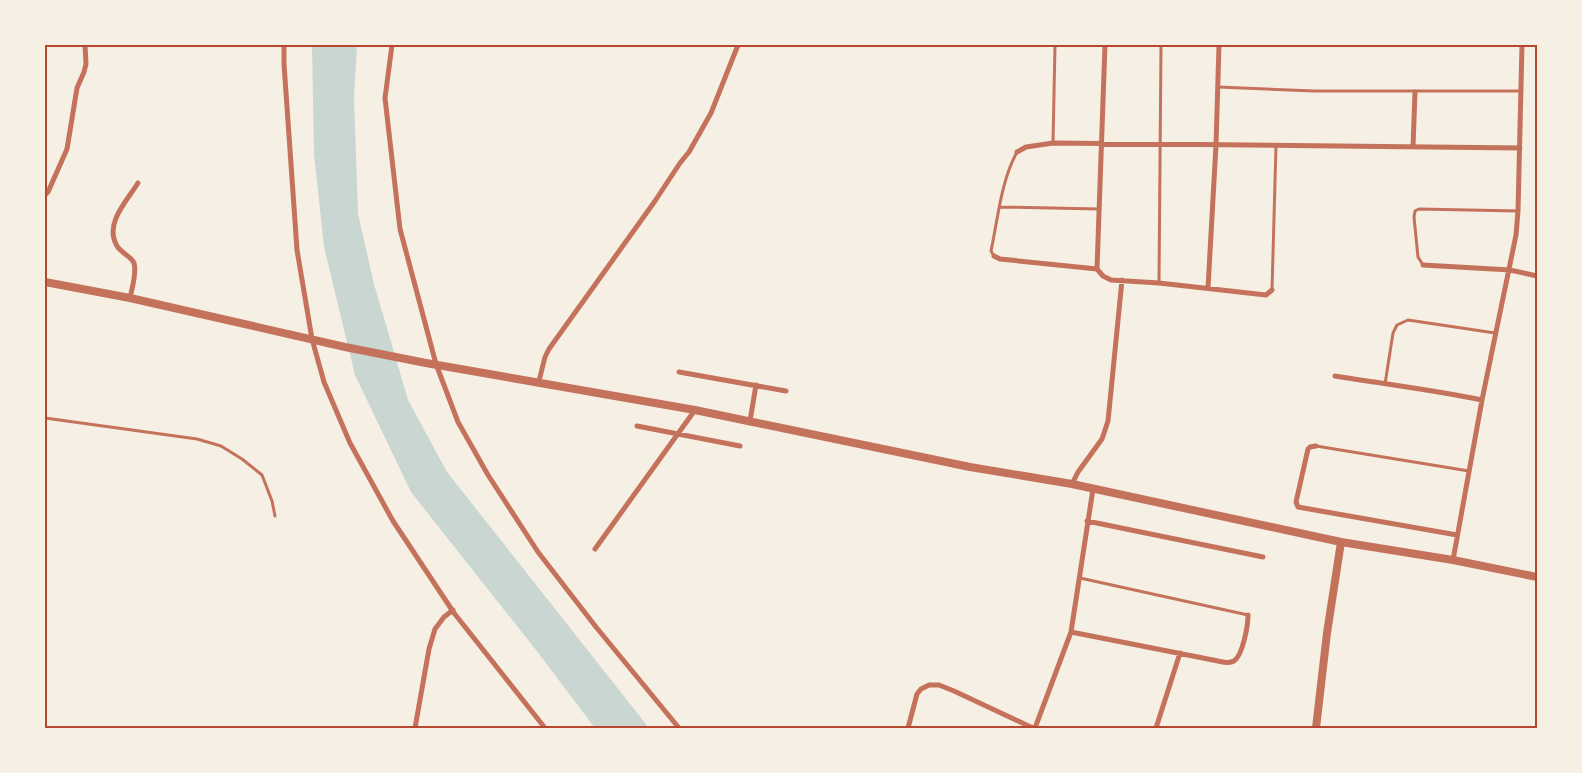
<svg xmlns="http://www.w3.org/2000/svg" width="1582" height="773" viewBox="0 0 1582 773" font-family="Ubuntu,sans-serif">
  <rect width="100%" height="100%" fill="#f6efe4"/>
  <path fill="#c9d6d2" d="M312,45h45l-3,52 4,117 16,70 34,116 39,72 202,256h-54l-59,-78 -125,-158 -56,-117 -31,-128 -10,-93z"/>
  <g fill="none" stroke-linecap="round" stroke-linejoin="round">
    <path stroke="#c5725c" stroke-width="3" d="M1218,87l96,4h208
      M1053,143l2,-98
      M1000,207l98,2
      M994,256l-3,-5c7,-33 10,-70 26,-99
      M1423,265l-5,-8 -4,-40 1,-6 4,-2 99,2
      M1159,283l2,-238
      M1272,290l4,-144
      M1385,384l8,-51 4,-8 11,-5 87,13
      M45,418l152,21 24,7 21,13 20,16 10,26 3,15
      M1316,446l153,25
      M1080,578l168,37"/>
    <path stroke="#c5725c" stroke-width="5" d="M284,45v19l13,186 15,89 12,43 26,61 43,78 61,92 91,115
      M392,45l-7,53 15,131 36,135 22,58 30,53 50,77 58,75 83,101
      M1413,147l2,-55
      M1017,152l9,-5 27,-4 467,5
      M45,195l3,-3 19,-43 10,-61 7,-16 2,-8 -1,-19
      M994,256l6,3 97,10 6,7 8,4 48,3 107,12 6,-5
      M1423,265l87,5 27,6
      M1097,269l8,-224
      M1208,288l8,-143 3,-100
      M130,298c2,-10 7,-25 4,-35 -3,-7 -13,-10 -17,-17 -13,-22 9,-44 21,-63
      M679,372l107,19
      M1335,376c49,8 98,14 147,24
      M539,381l6,-24 4,-8 106,-148 25,-38 9,-11 22,-39 27,-68
      M750,421l6,-36
      M637,426l103,20
      M1316,446l-6,1 -2,2 -12,53 2,5 159,28
      M1072,484l6,-12 24,-33 6,-18 14,-141
      M1087,521l176,36
      M595,549l100,-139
      M1453,560l29,-160 34,-165 2,-24 4,-166
      M1071,632l147,29c5,1 11,3 16,0 9,-6 14,-36 14,-46
      M415,728l14,-79 6,-20 9,-12 9,-7
      M908,728l9,-34 4,-5 8,-4h10l15,6 79,37
      M1035,728l36,-96 22,-143
      M1156,728l24,-75"/>
    <path stroke="#c5725c" stroke-width="8" d="M45,282l85,16 215,49 81,16 269,47 275,57 102,17 269,58 112,18 84,17
      M1316,728l11,-95 14,-91"/>
  </g>
  <rect width="1582" height="773" fill="none" stroke="#f6efe4" stroke-width="92"/>
  <rect x="46" y="46" width="1490" height="681" fill="none" stroke="#b5482f" stroke-width="2"/>
</svg>
